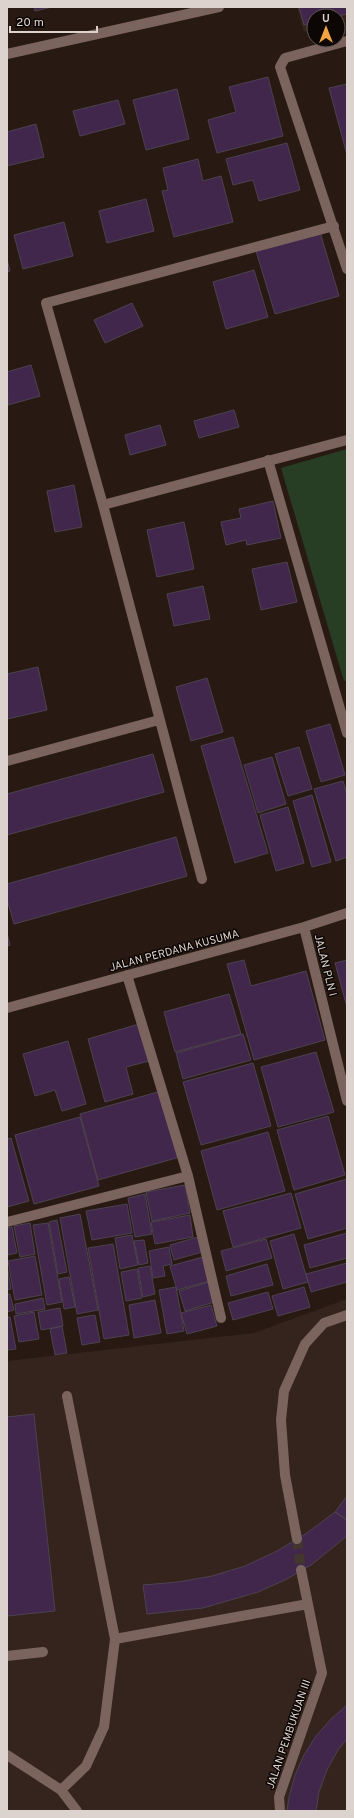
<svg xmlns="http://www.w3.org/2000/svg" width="354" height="1818" viewBox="0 0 354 1818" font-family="Overpass,sans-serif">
  <rect width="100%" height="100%" fill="#281a13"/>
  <path fill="#34241d" d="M297,7h50v14l-9,2v-7h-24v13l-10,3z
    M347,1299v512h-340v-450l247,-28z"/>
  <path fill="#283e24" d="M347,449v231l-3,1 -63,-213z"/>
  <path fill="#41274b" stroke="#4c4250" d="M34,7h18l-17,4z
    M299,7h48v7l-9,2h-24v6l-10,3z
    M268,77l15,59 -66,17 -9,-33 28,-8 -7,-25z
    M347,84v71l-18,-67z
    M177,89l12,50 -43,11 -13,-50z
    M118,100l7,24 -45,12 -7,-25z
    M36,124l8,33 -37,9v-34z
    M287,143l13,47 -41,11 -6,-21 -20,5 -7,-26z
    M198,159l5,22 18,-5 12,46 -59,15 -12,-46 6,-1 -5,-22z
    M146,199l8,32 -47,12 -8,-32z
    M64,222l9,34 -50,13 -9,-34z
    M320,232l19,64 -64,18 -19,-63z
    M7,259l3,12 -3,1z
    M254,270l14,47 -42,12 -13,-47z
    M132,303l11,23 -38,17 -11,-23z
    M31,365l9,31 -32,9 -1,-33z
    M234,410l5,17 -40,11 -5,-17z
    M160,425l6,20 -36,10 -5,-20z
    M74,485l8,42 -27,5 -8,-41z
    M273,501l8,37 -34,7 -1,-5 -20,5 -5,-23 20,-4 -2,-9z
    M184,522l10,47 -37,8 -10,-47z
    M287,562l10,40 -36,8 -9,-41z
    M203,586l7,33 -36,7 -7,-32z
    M38,667l9,43 -40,9v-45z
    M207,678l16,54 -32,9 -15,-54z
    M330,724l15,51 -24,7 -15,-51z
    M233,737l35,116 -33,10 -34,-117z
    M299,747l13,42 -24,7 -13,-42z
    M153,754l11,38 -157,43v-41z
    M272,757l14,47 -28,9 -14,-48z
    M343,781l4,13v63l-11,4 -22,-72z
    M312,795l19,67 -19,5 -19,-66z
    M288,807l16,56 -28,8 -16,-56z
    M176,837l11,39 -173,48 -7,-25v-15z
    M7,933l3,12 -3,1z
    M244,960l7,26 55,-15 19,69 -71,20 -27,-96z
    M347,960v47l-12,-44z
    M229,994l12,40 -66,18 -11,-40z
    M139,1024l10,37 -23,6 7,27 -28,8 -17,-63z
    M243,1034l8,26 -68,19 -7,-26z
    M68,1041l18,63 -24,7 -7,-21 -20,6 -12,-42z
    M316,1052l18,60 -56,15 -17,-60z
    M253,1063l18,63 -70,19 -18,-63z
    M161,1091l19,66 -82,23 -18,-66z
    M328,1116l17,59 -51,15 -17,-60z
    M80,1117l19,69 -65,18 -19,-69z
    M268,1132l17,59 -68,19 -16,-59z
    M11,1138l18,63 -22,6v-68z
    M347,1179v49l-39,11 -13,-45z
    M185,1185l5,28 -38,8 -6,-29z
    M291,1193l10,35 -68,19 -10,-36z
    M145,1194l7,40 -17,3 -7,-39z
    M127,1204l5,29 -40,7 -6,-29z
    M80,1214l18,96 -21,4 -17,-96z
    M190,1215l3,22 -38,7 -4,-22z
    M57,1220l10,52 -9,2 -9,-52z
    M30,1223l5,31 -15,3 -6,-31z
    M48,1223l14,79 -15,3 -14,-80z
    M12,1227l5,26 -10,2v-27z
    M347,1233v25l-37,10 -6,-23z
    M294,1234l14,48 -25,7 -13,-48z
    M132,1235l6,30 -18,4 -5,-31z
    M198,1237l4,15 -28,8 -4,-15z
    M266,1239l6,19 -46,13 -5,-20z
    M144,1240l4,23 -9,2 -5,-24z
    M113,1244l16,91 -25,4 -16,-91z
    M169,1247l3,17 -9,2 2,10 -12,2 -4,-27z
    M35,1256l7,39 -27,5 -7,-39z
    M203,1257l7,24 -33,9 -7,-24z
    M347,1263v19l-36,10 -5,-18z
    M267,1264l6,21 -42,11 -5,-20z
    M7,1265l4,24 -4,1z
    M150,1266l5,28 -12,3 -5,-29z
    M137,1269l5,29 -16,3 -5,-29z
    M69,1277l6,30 -11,2 -5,-30z
    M209,1282l5,20 -29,9 -6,-20z
    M176,1287l8,44 -17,3 -8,-44z
    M304,1287l6,20 -32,9 -6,-20z
    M268,1292l5,17 -40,11 -5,-17z
    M7,1294h3l4,16 -7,2z
    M43,1298l2,11 -29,5 -1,-10z
    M155,1300l6,33 -27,5 -5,-33z
    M211,1305l6,21 -30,8 -6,-21z
    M60,1308l3,18 -22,4 -3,-18z
    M34,1312l5,27 -20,3 -5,-26z
    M95,1315l5,27 -18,3 -5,-27z
    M7,1317h3l6,32 -9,1z
    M62,1326l5,27 -12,2 -5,-26z
    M34,1414l21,197 -48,5v-199z
    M347,1496v24l-12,-8z
    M335,1512l12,8v16l-36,29 -26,15 -27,12 -55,16 -56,6 -4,-29 35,-3 34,-6 33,-10 32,-15 30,-18z
    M347,1705v34l-9,11 -11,20 -8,22 -3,19h-29l2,-14 6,-22 9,-20 12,-19 15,-17z"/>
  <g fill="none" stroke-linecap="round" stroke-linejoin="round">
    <path stroke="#43362f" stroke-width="10" stroke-dasharray="10 5" stroke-linecap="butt" d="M297,1539l4,31"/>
    <path stroke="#7b645e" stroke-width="10" d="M347,41l-62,17 -5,9 67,202
      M7,54l212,-47
      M268,460l79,273
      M103,505l244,-65
      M7,761l152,-41
      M202,879l-99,-374 -57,-202 288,-77
      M304,927l43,174
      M127,975l61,201 33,142
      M7,1008l297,-81 43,-14
      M7,1222l181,-46
      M297,1539l-12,-64 -4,-55 3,-29 21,-47 19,-21 23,-8
      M115,1639l193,-35
      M7,1656l36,-4
      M7,1755l54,35 16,21
      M61,1790l25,-24 18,-39 11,-88 -48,-243
      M280,1811l-1,-14 43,-124 -21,-103"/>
  </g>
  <g text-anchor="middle" stroke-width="3" stroke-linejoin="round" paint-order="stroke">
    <g font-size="11" fill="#ddd3ce" stroke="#0c0604">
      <text transform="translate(174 950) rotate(-15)" y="4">JALAN PERDANA KUSUMA</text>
      <text transform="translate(326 965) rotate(76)" y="4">JALAN PLN I</text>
      <text transform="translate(288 1734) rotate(-71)" y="4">JALAN PEMBUKUAN III</text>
    </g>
  </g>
  <rect width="354" height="1818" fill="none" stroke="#ddd3ce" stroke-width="16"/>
  <g transform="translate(326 28)"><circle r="19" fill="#0c0604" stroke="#605855"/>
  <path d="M0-3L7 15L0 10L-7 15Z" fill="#f3a442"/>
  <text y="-6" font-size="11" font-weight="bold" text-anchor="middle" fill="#ddd3ce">U</text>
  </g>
  <path d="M10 26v6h87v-6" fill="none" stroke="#ddd3ce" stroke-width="2"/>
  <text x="16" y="26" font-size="12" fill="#ddd3ce" stroke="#0c0604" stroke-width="3" paint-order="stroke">20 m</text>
</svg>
